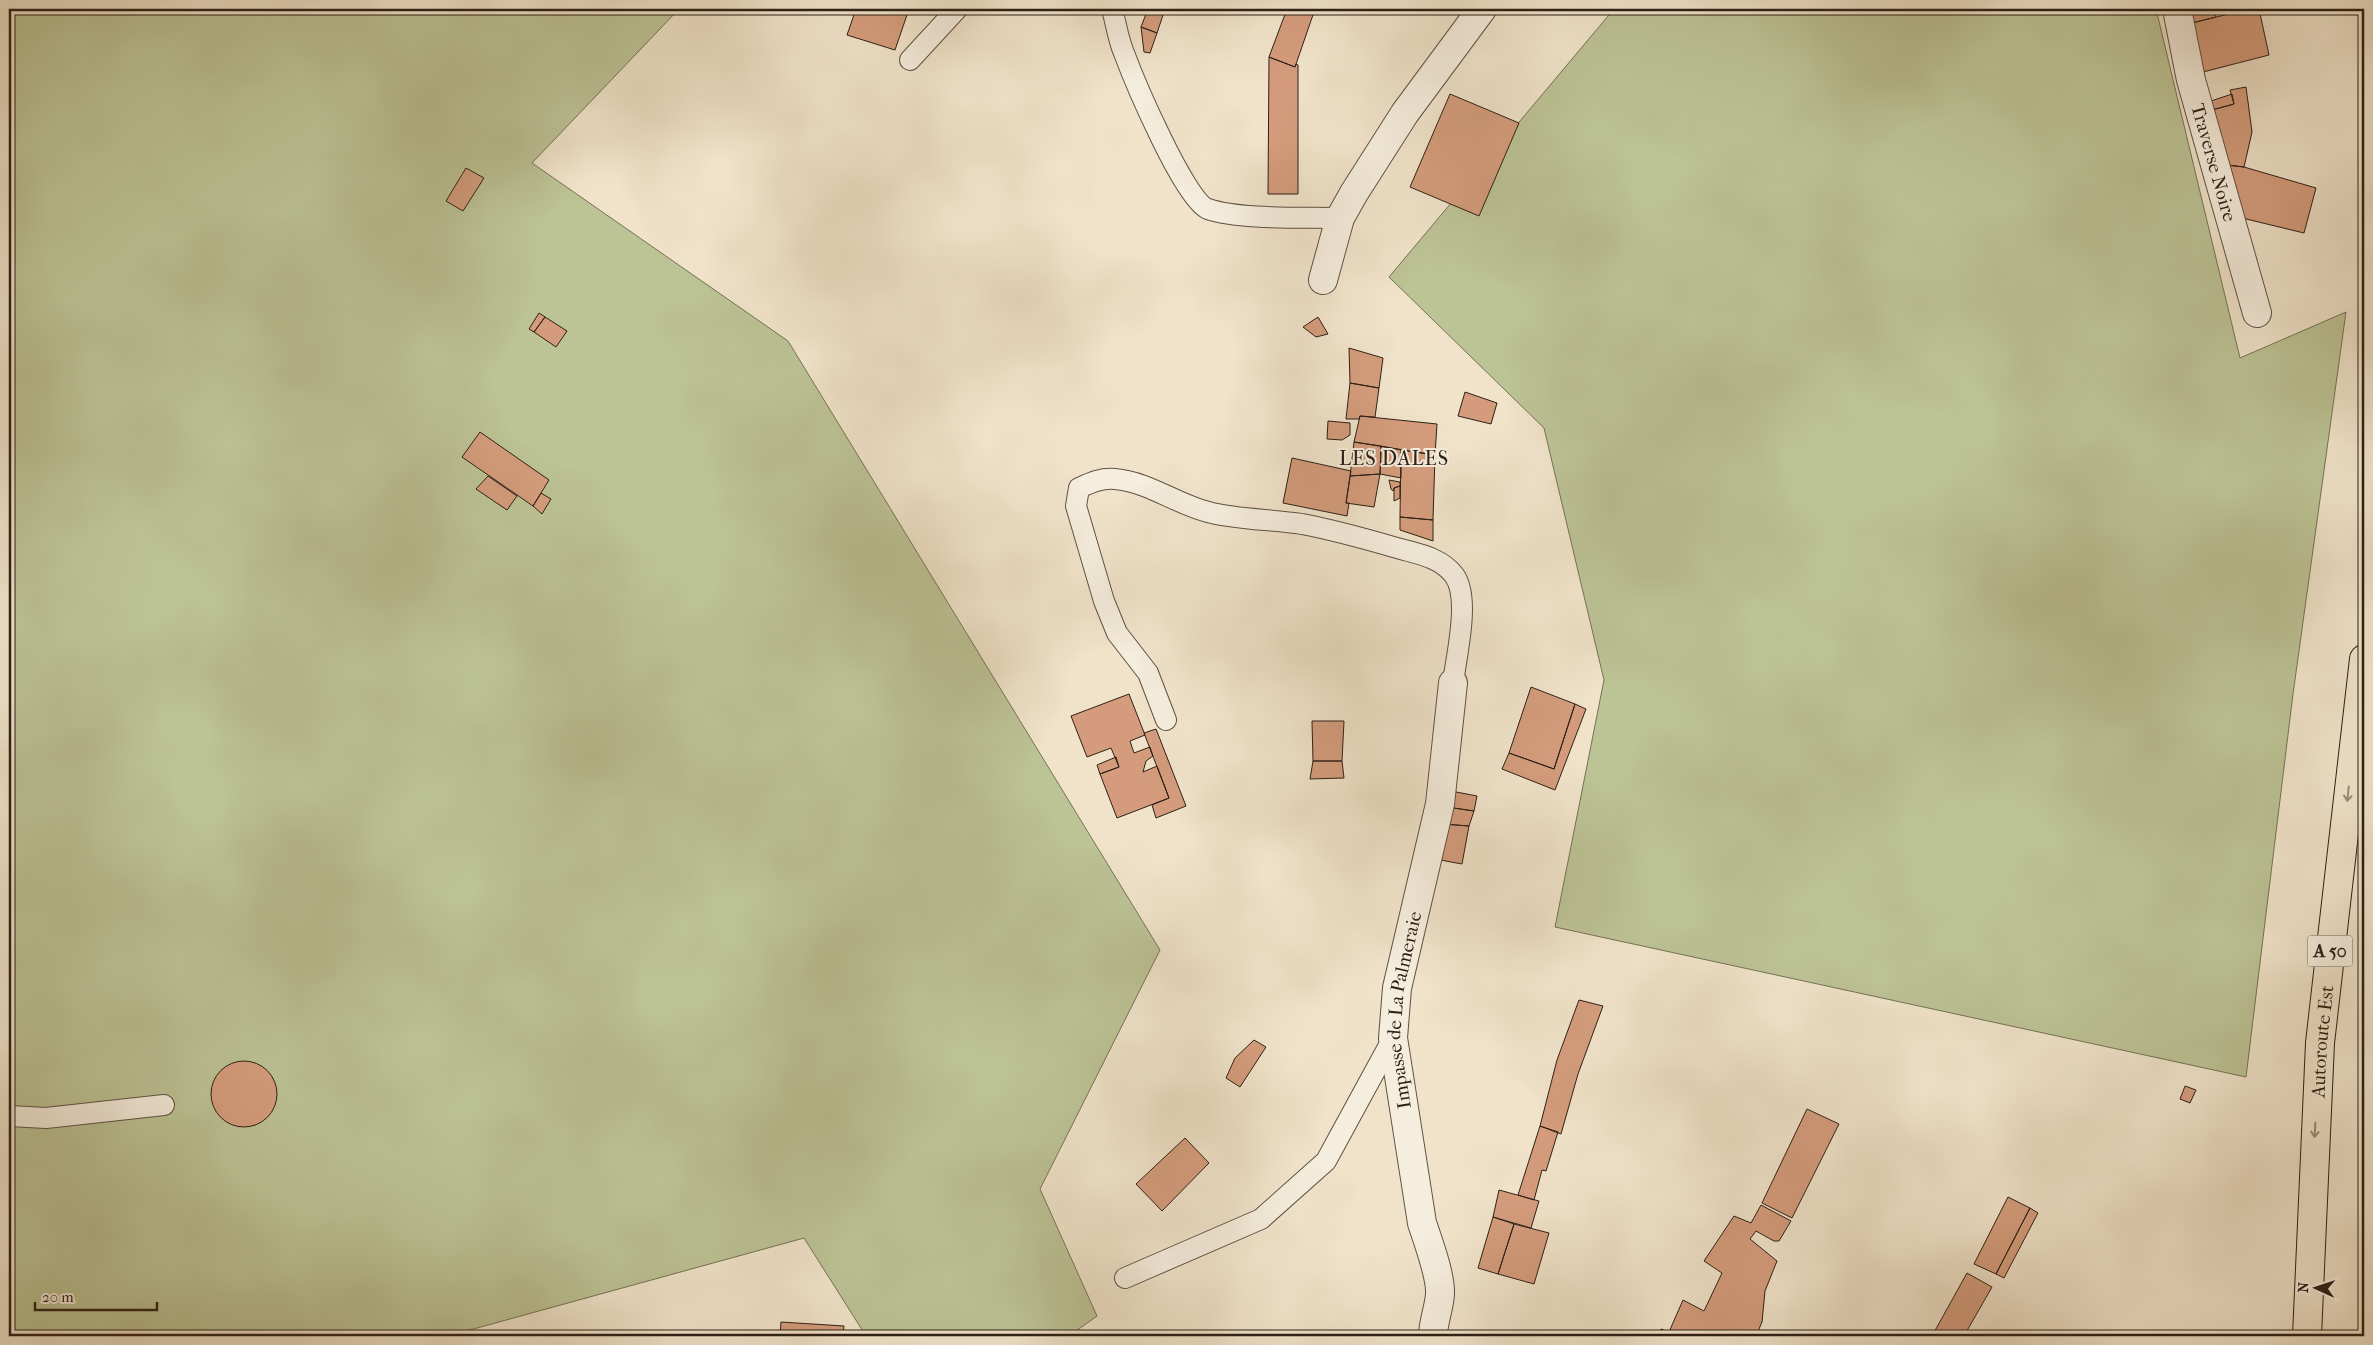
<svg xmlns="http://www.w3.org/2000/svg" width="2373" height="1345" viewBox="0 0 2373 1345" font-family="'IM FELL French Canon',serif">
  <rect width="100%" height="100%" fill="#f0e3ca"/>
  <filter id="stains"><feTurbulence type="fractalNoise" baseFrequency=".004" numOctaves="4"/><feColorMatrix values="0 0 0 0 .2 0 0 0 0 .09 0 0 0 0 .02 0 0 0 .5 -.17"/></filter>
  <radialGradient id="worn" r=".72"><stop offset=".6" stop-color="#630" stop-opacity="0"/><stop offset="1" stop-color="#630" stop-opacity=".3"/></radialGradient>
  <path fill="#bcc395" stroke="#747256" d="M9,9h670l-147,154 256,178 372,609 -120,239 57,127 -28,20h-203l-62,-98 -356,98h-439z
    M1614,9h542l84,349 106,-46 -53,382 -47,383 -691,-150 49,-247 -60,-252 -155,-151z"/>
  <path fill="#d49c7c" stroke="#2d2017" d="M856,9h53l-14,41 -48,-15z
    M1148,9h17l-8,24 -16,-6z
    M1287,9h28l-20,58 -26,-10z
    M2190,9h24l2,8 -24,6z
    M2249,9h10l10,46 -66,17 -11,-49z
    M1141,27l16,6 -7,20 -6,-1z
    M1269,57l26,10 1,-3 2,1v129h-30z
    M2246,87l6,45 -8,35 -17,-2 -15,-55 22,-6 -4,-14z
    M1450,94l69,29 -40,93 -69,-29z
    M2232,94l2,10 -22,6 -1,-9z
    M2227,165l17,2 72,21 -12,45 -62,-15z
    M466,168l18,10 -21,33 -17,-10z
    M539,313l6,4 -11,15 -5,-3z
    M545,317l22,14 -11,16 -22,-15z
    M1318,317l10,17 -12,3 -13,-10z
    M1349,348l34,10 -4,30 -29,-5z
    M1350,383l29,5 -4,29 -15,-1 -1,3h-13z
    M1465,392l32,11 -6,21 -33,-8z
    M1360,416l77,8 -2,31 -81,-13z
    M1328,421l22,2v12l-8,5 -15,-1z
    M480,432l69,48 -16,26 -71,-49z
    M1354,442l27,4 -1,28 -30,2z
    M1381,446l20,4v28l-21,-4z
    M1401,450l34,5 -2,65 -33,-3z
    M1292,458l59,13 -5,32h3l-2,13 -64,-13z
    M1380,474l-6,33 -28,-4 4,-27z
    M488,476l29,20 -10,14 -31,-21z
    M1389,480l11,2v4l-6,2 -1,3 -2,-2z
    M1400,486v12l-6,3v-13z
    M541,493l10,6 -9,15 -9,-8z
    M1400,517l33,3v21l-33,-11z
    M1531,687l44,17 -21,65 -45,-16z
    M1129,694l16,41 -15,6 4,12 16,-6 3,9 -7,5 -3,11 14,-6 12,32 -52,20 -17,-44 19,-7 -8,-19 -24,9 -16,-41z
    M1575,704l11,5 -31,81 -53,-21 7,-16 45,16z
    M1312,721h32l-2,40h-29z
    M1156,729l30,77 -30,12 -4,-13 17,-7 -25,-65z
    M1116,757l3,10 -19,7 -3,-9z
    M1313,761h29l2,17 -34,1z
    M1451,791l26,5 -3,15 -27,-4z
    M1447,807l27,4 -5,15 -26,-2z
    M1443,824l26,2 -7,38 -27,-5z
    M1579,1000l24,6 -25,68 -17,60 -21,-8 17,-66z
    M1254,1040l12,7 -26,40 -14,-9 9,-20z
    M211 1094a33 33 0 1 1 66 0a33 33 0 1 1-66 0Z
    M2185,1086l11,4 -6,13 -10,-4z
    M1807,1109l32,15 -47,94 -30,-15z
    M1540,1126l18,6 -12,39 -4,-1 -8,30 -16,-5z
    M1185,1138l24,25 -47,48 -26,-27z
    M1499,1190l40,11 -8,27 -38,-11z
    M2008,1197l22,11 -34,66 -22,-10z
    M1761,1205l30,16 -12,20h-5l-18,-10 -6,8 27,22 -12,30 -3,31 -6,14h-75l-12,-4 14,-32 21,11 18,-38 -18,-12 30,-45 17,7z
    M2030,1208l8,5 -34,65 -8,-4z
    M1493,1217l21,7 -16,50 -20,-6z
    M1514,1224l35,9 -15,51 -36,-10z
    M1967,1273l25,14 -28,49h-32z
    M781,1322l63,4 -1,10h-63z
    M1661,1329l8,3 12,4h-22z"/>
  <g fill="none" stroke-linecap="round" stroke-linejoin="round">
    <g stroke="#5e5144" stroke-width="22">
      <path id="service" d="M1112,9c4,14 6,30 12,44 10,27 61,148 84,156 32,11 96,8 132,9
        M910,60l47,-51
        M1166,720l-18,-47 -31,-40 -13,-32 -28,-95 3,-18c13,-6 22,-10 36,-9 34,3 61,25 93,33 31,8 62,7 94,12 32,6 64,15 95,24 21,6 43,9 57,27 17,22 2,82 -1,108
        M9,1116l37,2 118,-13
        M1125,1278l136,-59 65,-58 67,-123"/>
    </g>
    <g stroke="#5e5144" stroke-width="30">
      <g id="minor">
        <path id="s1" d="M2177,9l14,71 66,233"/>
        <path d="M1323,280l17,-62 14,-25 51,-80 77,-104"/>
        <path id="s2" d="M1433,1336c0,-14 6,-27 7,-42 1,-18 -12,-53 -18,-71l-29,-185 4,-50 43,-184 13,-121"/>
      </g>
    </g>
    <g stroke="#2d2017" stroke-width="30">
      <g id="motorway">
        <path id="s3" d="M2307,1336l13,-293 44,-384"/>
      </g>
    </g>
    <use href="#service" stroke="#f5eddd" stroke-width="20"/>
    <use href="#minor" stroke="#f5eddd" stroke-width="28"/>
    <use href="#motorway" stroke="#f0e3ca" stroke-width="28"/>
  </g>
  <defs><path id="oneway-shaft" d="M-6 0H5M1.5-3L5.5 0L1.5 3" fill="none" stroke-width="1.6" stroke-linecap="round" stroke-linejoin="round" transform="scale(1.25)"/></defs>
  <g stroke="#988b79">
    <use href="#oneway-shaft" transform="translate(2348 794) rotate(96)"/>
    <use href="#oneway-shaft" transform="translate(2315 1130) rotate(93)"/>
  </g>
  <g text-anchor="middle" stroke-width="4" stroke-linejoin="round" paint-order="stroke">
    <rect fill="#f5eddd" stroke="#695e52" stroke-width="1" x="2307.5" y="935.5" width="45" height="31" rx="4"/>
    <g font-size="18" font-weight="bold" fill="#2d2017">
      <text x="2330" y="957">A 50</text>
    </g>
    <g font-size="19" fill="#2d2017" stroke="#f5eddd">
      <text dy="7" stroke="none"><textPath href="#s1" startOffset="158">Traverse Noire</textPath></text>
      <text dy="7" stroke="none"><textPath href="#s2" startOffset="332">Impasse de La Palmeraie</textPath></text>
      <text dy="7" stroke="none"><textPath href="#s3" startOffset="295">Autoroute Est</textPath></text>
    </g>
    <g font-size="20" letter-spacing="1" fill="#2d2017" stroke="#f5eddd">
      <text x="1394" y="465">LES DALES</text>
    </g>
  </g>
  <rect width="2373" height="1345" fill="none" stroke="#f0e3ca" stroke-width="30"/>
  <rect x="10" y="10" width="2353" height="1325" fill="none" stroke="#2d2017" stroke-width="2.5"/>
  <rect x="15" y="15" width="2343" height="1315" fill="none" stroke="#2d2017"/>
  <g transform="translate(2316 1288) rotate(273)" stroke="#f5eddd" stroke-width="4" paint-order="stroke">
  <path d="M0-4L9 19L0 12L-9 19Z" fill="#2d2017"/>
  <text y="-8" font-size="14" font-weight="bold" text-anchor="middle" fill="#2d2017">N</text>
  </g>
  <path d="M35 1302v8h122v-8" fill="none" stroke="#2d2017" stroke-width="2.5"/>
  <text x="42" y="1302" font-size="15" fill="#2d2017" stroke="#f5eddd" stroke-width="4" paint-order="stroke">20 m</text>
  <rect width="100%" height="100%" filter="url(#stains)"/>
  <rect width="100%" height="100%" fill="url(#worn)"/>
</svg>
